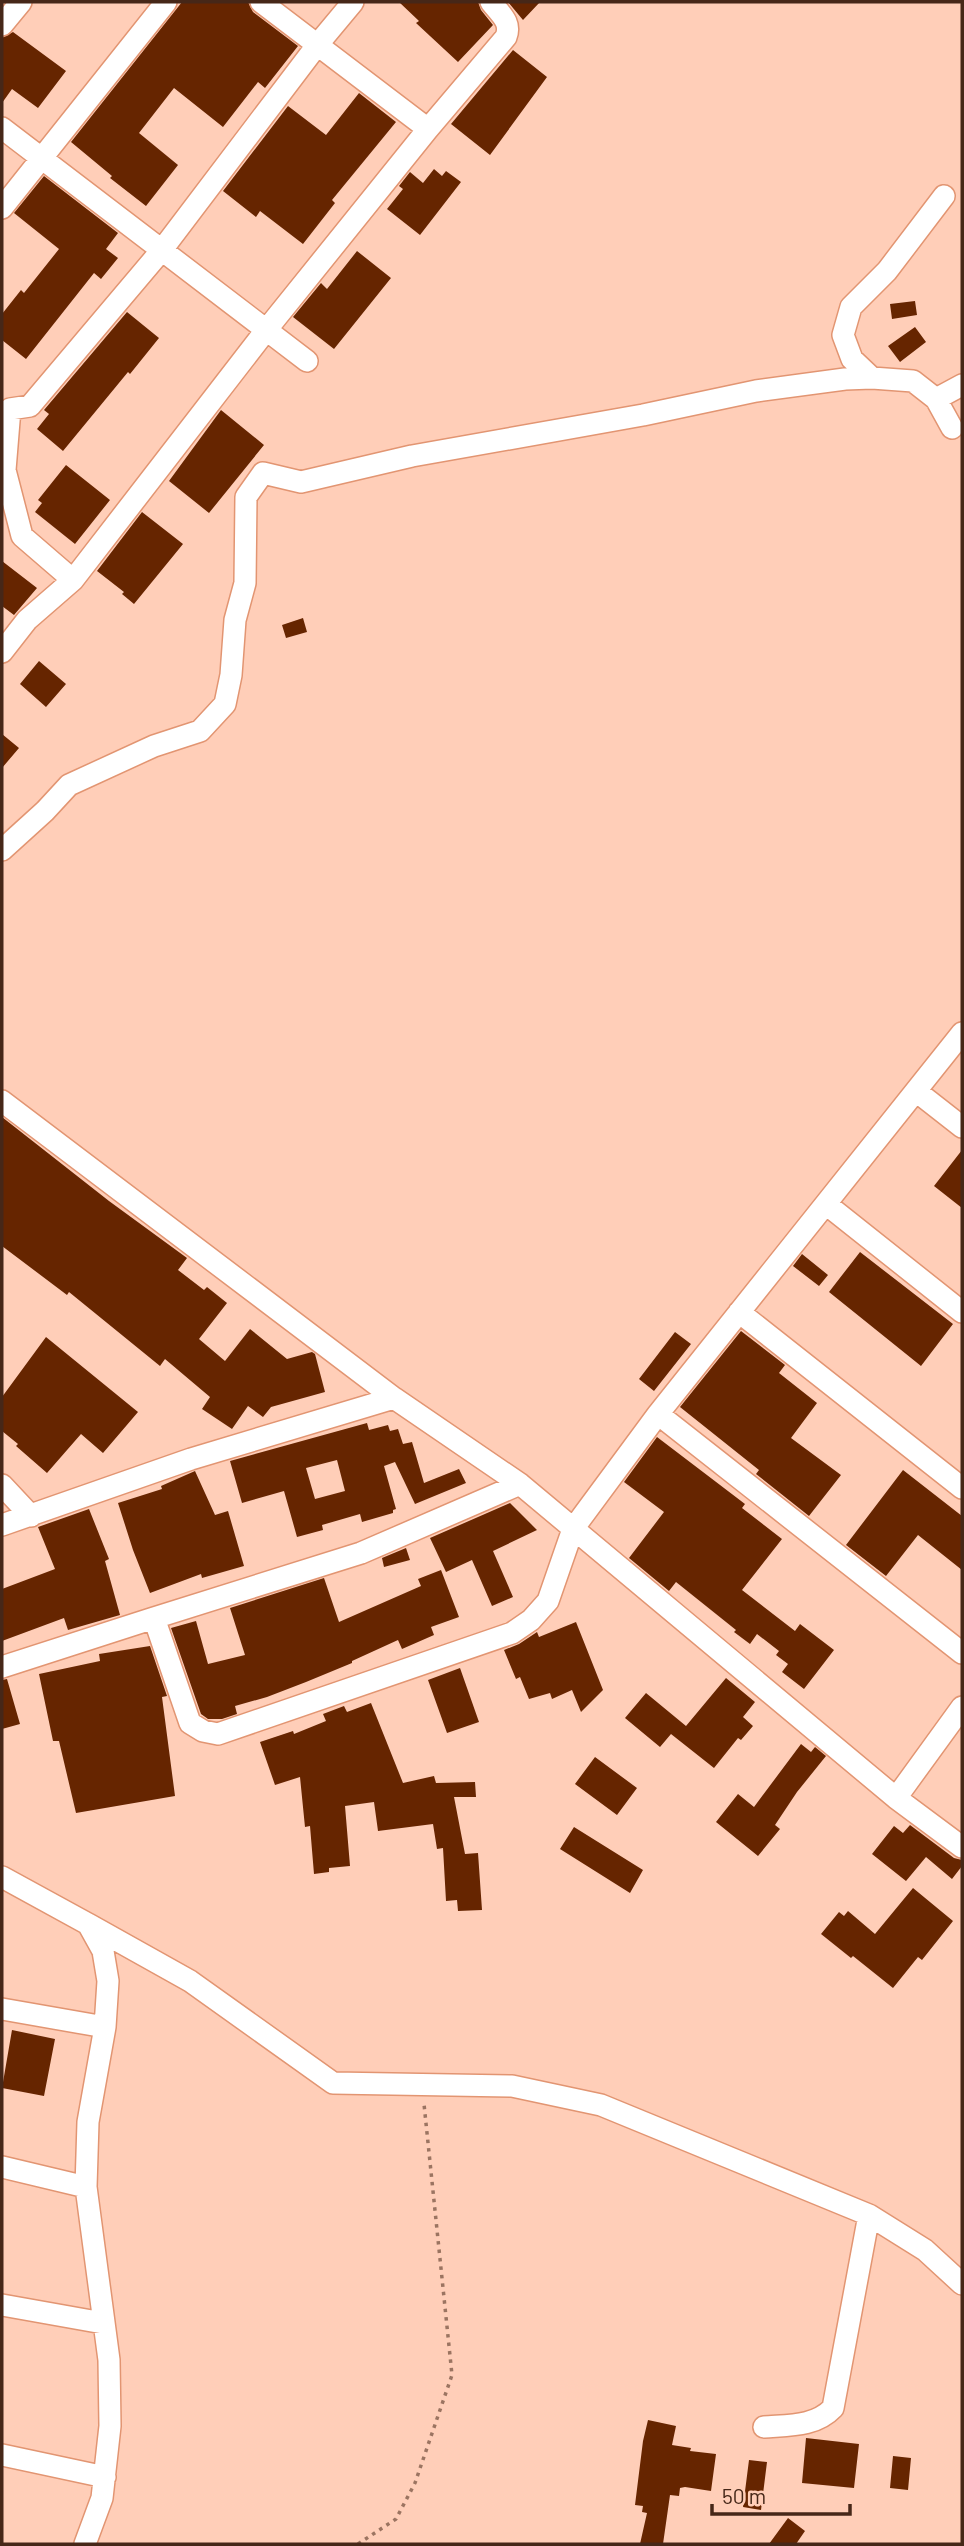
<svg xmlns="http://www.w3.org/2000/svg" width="964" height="2546" viewBox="0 0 964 2546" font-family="Barlow,sans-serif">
  <rect width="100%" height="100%" fill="#ffceb8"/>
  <path fill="#662500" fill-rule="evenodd" d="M182,2h66l5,10 45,34 -33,42 -7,-6 -35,45 -49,-39 -35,45 39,32 -32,41 -36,-28 2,-2 -41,-34z
    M399,2h79l3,8 12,15 -35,37 -42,-39 3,-2z
    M508,2h32l-17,18z
    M13,32l53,39 -28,37 -26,-19 -10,14v-65z
    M513,50l34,27 -57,78 -39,-31z
    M359,93l37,29 -64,78 3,3 -32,41 -43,-33 -4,6 -33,-26 65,-85 38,29z
    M434,169l8,7 4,-5 15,11 -41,53 -33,-26 16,-20 -4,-3 11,-14 13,11z
    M44,176l74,57 -12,16 12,9 -17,21 -7,-6 -68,86 -24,-19v-26l19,-24 3,3 35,-44 -45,-36z
    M357,251l34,27 -57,71 -41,-32 28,-34 6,6z
    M915,301l2,14 -25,4 -2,-15z
    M127,312l32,26 -29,36 -2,-2 -65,79 -26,-22 12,-15 -5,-4z
    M915,327l11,15 -26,20 -12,-16z
    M221,410l43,35 -55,68 -40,-32z
    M66,465l44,35 -35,44 -40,-32 7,-9 -4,-3z
    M142,512l41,32 -49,60 -12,-10 2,-2 -27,-21z
    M2,561l35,27 -23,27 -12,-9z
    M303,618l4,14 -21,6 -4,-13z
    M39,661l27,23 -20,23 -26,-23z
    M2,734l17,14 -17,20z
    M2,1117l107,84 78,57 -9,12 26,20 3,-3 20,16 -28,36 26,22 25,-32 37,30 25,-7 3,2 10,38 -54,15 -8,10 -15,-11 -16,23 -30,-20 8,-12 -45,-38 -5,7 -91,-74 -2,3 -65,-49z
    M962,1150v58l-28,-22z
    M860,1252l93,72 -32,42 -92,-74z
    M802,1254l26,21 -9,11 -26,-20z
    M741,1331l44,34 -6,8 38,30 -26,35 50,37 -32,41 -53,-42 3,-4 -79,-63z
    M675,1332l16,12 -37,47 -15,-12z
    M46,1337l92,75 -35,41 -22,-19 -34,39 -31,-27 2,-2 -16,-13v-34z
    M367,1423l2,7 19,-5 2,6 8,-2 5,15 9,-2 12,41 35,-14 7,14 -51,21 -20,-42 -11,4 12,43 -3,1v3l-31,9 -2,-8 -38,11 1,5 -26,7 -13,-46 -42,12 -12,-42zM337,1460l8,31 -30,8 -9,-31z
    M657,1437l88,67 -3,4 40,31 -40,51 53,41 5,-7 34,26 -30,39 -22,-17 6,-8 -12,-9 3,-4 -22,-17 -7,10 -16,-12 2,-2 -60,-48 -7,9 -40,-33 35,-46 -40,-30z
    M903,1470l59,46v54l-44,-35 -32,41 -40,-31z
    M195,1471l20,44 13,-4 16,55 -42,12 -1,-4 -51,19 -17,-43 -15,-47 44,-14 -1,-3z
    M510,1503l27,27 -44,21 20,46 -21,9 -20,-46 -26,12 -16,-34z
    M89,1509l20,50 -4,2 15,54 -52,15 -4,-12 -62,23v-52l53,-20 -17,-42z
    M406,1548l4,12 -26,7 -2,-9z
    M441,1570l18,47 -28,10 3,8 -32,14 -4,-9 -46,21v2l-46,19 -39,15 -32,9 2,8 -15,5h-14l-7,-5 -30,-86 25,-7 12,43 37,-9 -15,-47 94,-30 15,44 82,-36 -3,-7z
    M576,1622l27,68 -22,22 -9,-22 -20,9 -2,-6 -21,6 -9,-22 -4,2 -12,-29 15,-6 18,-12 2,5z
    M150,1646l17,50 -5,1 13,99 -99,17 -17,-72h-6l-14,-67 61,-13 -1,-7z
    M460,1668l19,54 -32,11 -19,-53z
    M726,1678l29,24 -12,15 10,9 -12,14 -3,-2 -24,30 -43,-34 -11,13 -35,-29 21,-25 40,33z
    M7,1679l13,45 -18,5v-49z
    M371,1703l32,80 31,-7 2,7 39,-1 1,15h-22l11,57 13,-1 4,57 -24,1 -1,-11 -11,1 -3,-53 -6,1 -4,-25 -55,7 -4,-29 -29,4 5,60 -21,2v4l-15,2 -4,-48 -5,1 -5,-50 -25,8 -15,-43 33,-11 1,3 32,-13 -3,-7 21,-8 3,6z
    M801,1744l10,8 4,-5 11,9 -29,36 -22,33 5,4 -22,27 -42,-34 22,-28 16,13z
    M595,1757l42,31 -20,27 -42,-31z
    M910,1825l44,33 8,2v6l-10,13 -26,-22 -20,24 -34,-27 22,-28 9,7z
    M574,1827l69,43 -13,23 -70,-44z
    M913,1888l40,33 -31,39 -4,-3 -25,31 -40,-32 -2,2 -30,-24 18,-22 5,4 4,-5 27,23z
    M12,2030l43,9 -11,57 -42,-8z
    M648,2420l28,6 -4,19 19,3 -1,3 26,3 -5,37 -26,-4 -5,1 -1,8 -9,-1 -7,49h-23l7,-31 -5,-1 1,-6 -8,-1 8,-64z
    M806,2438l53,6 -5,44 -52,-5z
    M893,2456l18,2 -3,32 -18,-2z
    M749,2460l18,2 -6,48 -18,-3z
    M788,2518l17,13 -9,13h-27z"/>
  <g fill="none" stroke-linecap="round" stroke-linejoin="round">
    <g stroke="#e29572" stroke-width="24">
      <path id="minor" d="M261,2l167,127
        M2,25l19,-23
        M2,128l305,233
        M2,208l164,-206
        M872,378l-20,-19 -9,-24 8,-28 36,-36 57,-75
        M936,399l26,-14
        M10,409l-5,61 17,66 51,44
        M2,417l8,-8 20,-3 131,-155 157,-207 35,-42
        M2,652l25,-32 46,-40 194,-251 161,-200 78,-92c6,-15 -6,-23 -15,-35
        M2,850l43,-39 24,-26 85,-39 46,-15 25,-27 6,-29 4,-55 10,-37 1,-86 17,-24 38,9 111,-26 231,-41 113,-24 89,-12 27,-1 41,3 23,18 16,29
        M916,1091l46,36
        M2,1101l392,297 126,86 376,314 66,49
        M826,1204l136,108
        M739,1312l223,176
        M658,1414l304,239
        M2,1485l29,31
        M2,1525l189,-66 203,-61
        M154,1618l207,-65 159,-69
        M2,1667l152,-49 36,105 13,8 15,3 294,-101 19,-13 17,-19 25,-72 85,-115 304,-381
        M896,1798l66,-91
        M2,1877l86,47 15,27 5,30 -3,46 -17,95 -2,65 23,173 1,66 -8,72 -17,46
        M88,1924l102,57 143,102 179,3 89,19 268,110 56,35 37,34
        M2,2009l103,18
        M2,2167l84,20
        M2,2305l101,18
        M764,2427c24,-2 51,0 69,-19l36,-193
        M2,2455l103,22"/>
    </g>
    <path stroke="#9b7461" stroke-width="3.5" stroke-dasharray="3.5 5" stroke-linecap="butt" d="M358,2544l38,-25 19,-36 37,-108 -28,-271"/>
    <use href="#minor" stroke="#fff" stroke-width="21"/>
  </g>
  <rect width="964" height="2546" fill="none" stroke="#462718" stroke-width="7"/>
  <path d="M712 2504v10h138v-10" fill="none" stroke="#462718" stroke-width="3.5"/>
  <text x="722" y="2504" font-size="21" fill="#462718" stroke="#ffceb8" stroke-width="5" paint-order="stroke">50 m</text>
</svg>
